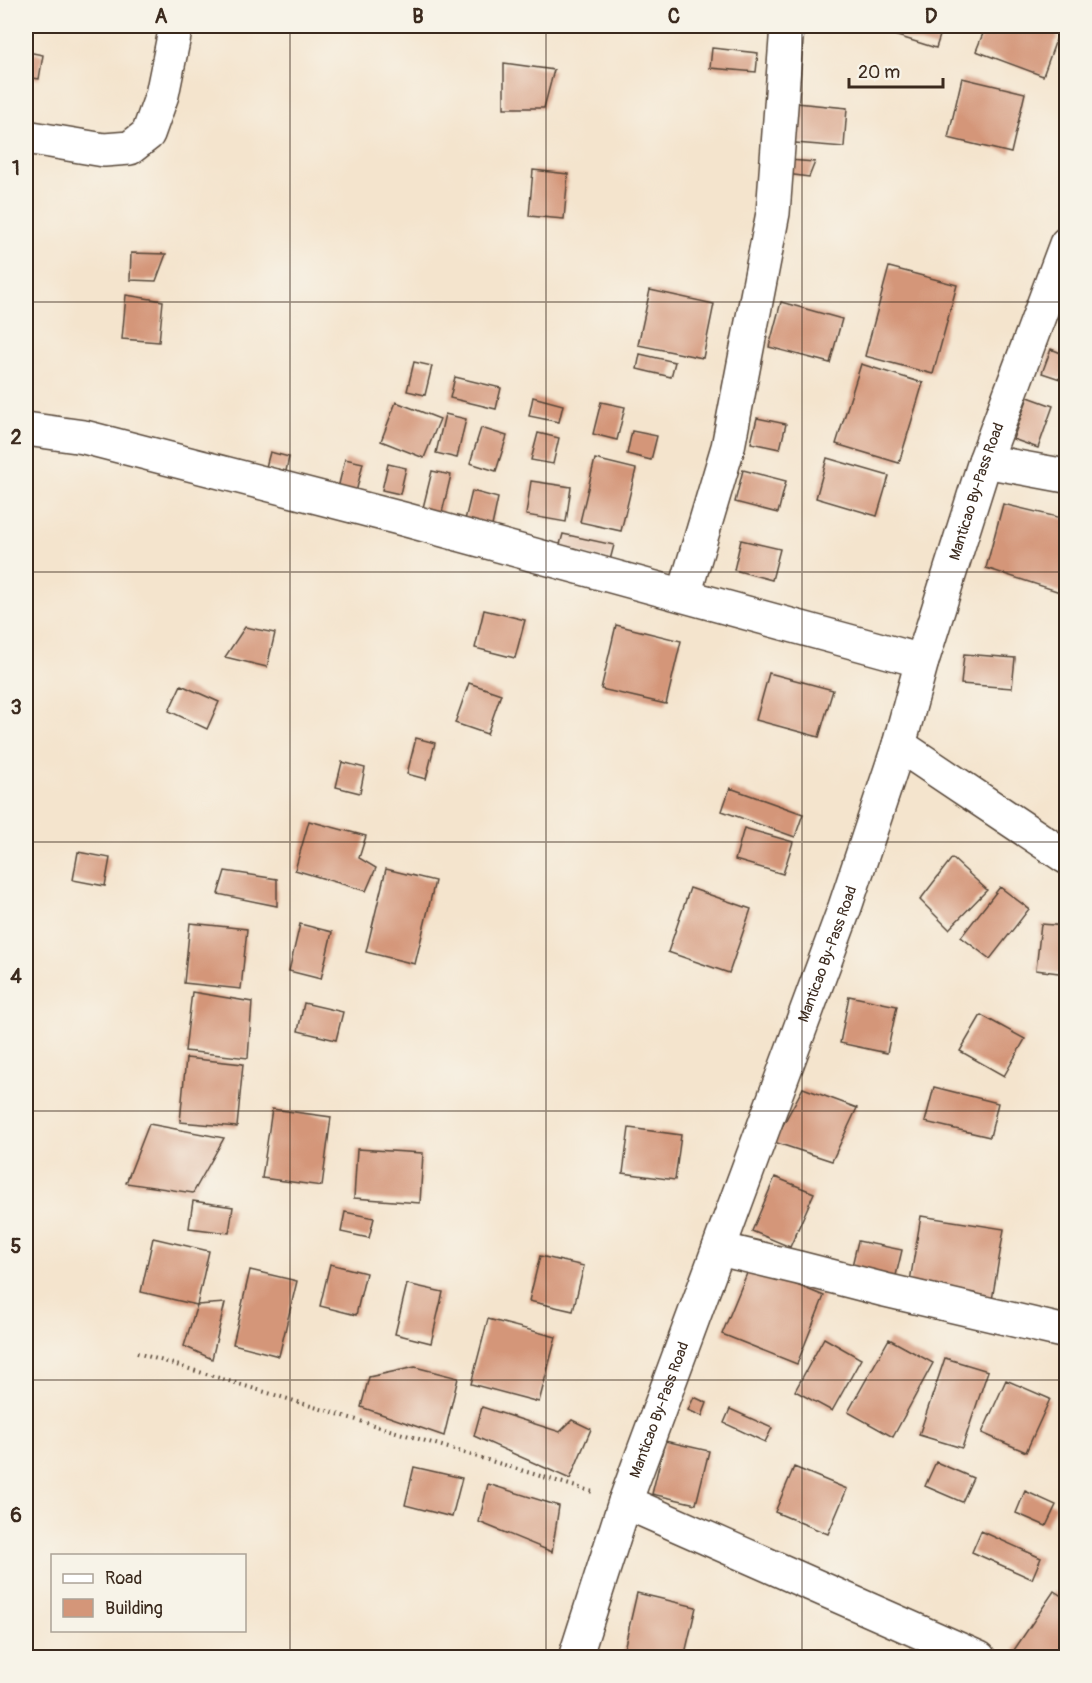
<svg xmlns="http://www.w3.org/2000/svg" width="1092" height="1683" viewBox="0 0 1092 1683" font-family="Pangolin,sans-serif">
  <rect width="100%" height="100%" fill="#f7f3e8"/>
  <filter id="ink" filterUnits="userSpaceOnUse"><feTurbulence type="fractalNoise" baseFrequency=".0167" numOctaves="2"/><feDisplacementMap in="SourceGraphic" scale="12" xChannelSelector="R" yChannelSelector="G"/><feConvolveMatrix kernelMatrix="1 2 1 2 8 2 1 2 1" color-interpolation-filters="sRGB"/></filter>
  <filter id="wash" filterUnits="userSpaceOnUse"><feTurbulence type="fractalNoise" baseFrequency=".008" numOctaves="4" result="noise"/><feDisplacementMap in="SourceGraphic" scale="24" xChannelSelector="R" yChannelSelector="G"/><feGaussianBlur stdDeviation="1.35" result="paint"/><feColorMatrix in="noise" values="0 0 0 0 0 0 0 0 0 0 0 0 0 0 0 0 0 1.4 0 .05"/><feComposite in="paint" operator="in"/></filter>
  <g filter="url(#wash)">
    <rect width="100%" height="100%" fill="#f4e4cd"/>
    <g id="blocks">
      <path fill="#d49679" d="M480,26h37v2h-37z
        M751,26h24l-1,4 -23,-2z
        M879,26h64l-7,22 -58,-18z
        M986,26h65l9,3 -17,47 -67,-25z
        M712,48l46,5 -2,19 -46,-4z
        M28,52l15,3 -4,24 -13,-2z
        M504,63l50,7 -10,38h-40z
        M962,78l63,15 -14,60 -63,-15z
        M786,102l61,6 -3,39 -61,-5z
        M788,160l27,2 -6,15 -22,-3z
        M533,170l35,4 -4,45 -35,-3z
        M131,253l35,1 -10,27 -26,-1z
        M889,267l68,18 -24,89 -68,-18z
        M650,290l64,14 -11,54 -65,-13z
        M126,295l37,6 -4,41 -37,-3z
        M781,302l61,17 -12,44 -61,-16z
        M1051,349l15,6v26l-24,-8z
        M640,354l35,8 -4,15 -34,-8z
        M414,362l18,4 -7,29 -18,-4z
        M861,364l62,19 -24,80 -63,-19z
        M455,377l46,11 -5,21 -46,-11z
        M533,397l30,8 -4,17 -30,-6z
        M1028,397l25,9 -15,42 -25,-9z
        M396,402l44,17 -16,39 -43,-17z
        M601,402l24,5 -8,33 -24,-6z
        M445,414l21,5 -9,39 -21,-5z
        M757,418l29,6 -6,25 -29,-6z
        M481,428l26,8 -11,35 -26,-8z
        M632,431l25,5 -6,24 -24,-6z
        M538,433l21,5 -6,26 -22,-4z
        M270,452l19,5 -3,14 -20,-4z
        M827,458l62,18 -12,40 -61,-18z
        M345,459l18,4 -10,42 -18,-4z
        M595,459l41,10 -15,62 -41,-9z
        M388,464l18,4 -6,26 -18,-4z
        M743,470l43,11 -8,32 -43,-11z
        M432,471l19,4 -10,42 -19,-5z
        M531,481l40,6 -5,35 -40,-7z
        M472,491l26,7 -6,28 -27,-6z
        M1003,504l63,15v75l-80,-26z
        M563,534l51,11 -4,15 -51,-12z
        M741,540l39,9 -8,31 -38,-10z
        M484,610l41,10 -10,38 -40,-10z
        M616,625l65,16 -15,63 -65,-15z
        M245,627l30,6 -8,34 -42,-10z
        M964,654l51,4 -3,30 -51,-4z
        M769,673l64,17 -14,47 -63,-17z
        M469,683l32,11 -14,40 -32,-11z
        M181,685l38,17 -12,27 -38,-18z
        M416,738l19,5 -9,36 -19,-5z
        M342,762l23,6 -5,25 -24,-6z
        M730,788l73,26 -8,23 -73,-26z
        M309,821l57,15 -7,22 17,10 -10,23 -71,-21z
        M744,828l49,14 -10,32 -48,-14z
        M78,852l32,6 -5,28 -32,-6z
        M952,858l35,32 -38,39 -29,-29z
        M386,869l49,12 -20,83 -49,-12z
        M225,871l52,8v27l-59,-12z
        M1000,887l29,22 -39,50 -29,-22z
        M690,888l61,21 -22,64 -61,-21z
        M190,923l57,6 -6,60 -57,-6z
        M300,924l32,8 -11,47 -32,-8z
        M1041,924l25,2v48l-30,-4z
        M192,992l60,10 -4,56 -63,-7z
        M849,996l48,10 -10,47 -47,-10z
        M304,1003l39,9 -7,28 -38,-9z
        M981,1015l44,24 -21,37 -44,-25z
        M186,1058l57,6 -6,63 -57,-5z
        M934,1087l64,16 -8,34 -65,-15z
        M803,1088l54,20 -25,53 -58,-19z
        M272,1109l59,8 -9,69 -60,-8z
        M149,1124l75,14 -31,55 -67,-10z
        M629,1128l52,7 -6,45 -52,-7z
        M357,1149l66,4 -3,50 -66,-5z
        M775,1177l39,16 -24,54 -38,-16z
        M193,1201l40,6 -4,26 -40,-5z
        M345,1212l29,6 -5,20 -28,-6z
        M921,1216l83,13 -13,77 -83,-13z
        M153,1238l56,13 -12,54 -56,-13z
        M858,1241l44,9 -8,34 -44,-10z
        M540,1256l44,10 -11,45 -44,-10z
        M330,1264l36,9 -10,42 -36,-9z
        M750,1266l74,30 -27,68 -75,-30z
        M250,1270l47,11 -18,75 -46,-12z
        M407,1284l36,8 -12,51 -36,-9z
        M225,1303l-13,56 -28,-13 13,-41z
        M488,1319l68,18 -17,65 -68,-18z
        M824,1338l37,21 -29,52 -37,-20z
        M889,1339l44,24 -40,74 -45,-25z
        M945,1358l43,13 -26,77 -43,-13z
        M415,1367l43,11 -14,58 -83,-29 8,-30z
        M1006,1380l44,19 -24,53 -44,-19z
        M694,1397l13,6 -5,13 -14,-6z
        M482,1407l78,25 12,-12 19,9 -21,50 -96,-43z
        M730,1409l42,19 -7,14 -41,-19z
        M665,1441l44,10 -13,53 -44,-10z
        M936,1462l37,16 -11,24 -37,-16z
        M414,1467l48,11 -10,39 -47,-12z
        M794,1467l53,22 -19,45 -53,-22z
        M488,1484l71,22 -7,46 -73,-30z
        M1025,1491l31,14 -10,21 -30,-13z
        M981,1531l60,27 -9,21 -60,-27z
        M1054,1591l12,8v59h-41l-11,-8z
        M637,1593l59,14 -12,51h-62z"/>
    </g>
  </g>
  <g filter="url(#ink)">
    <use href="#blocks" fill-opacity="0" stroke="#574638" stroke-width="1.5"/>
    <g fill="none" stroke-linecap="round" stroke-linejoin="round">
      <g stroke="#574638" stroke-width="36">
        <g id="minor">
          <path d="M26,137l78,13 26,-2 18,-14 14,-39 14,-69"/>
          <path d="M26,429l58,8 319,82 519,142"/>
          <path d="M985,461l81,15"/>
          <path d="M684,595l44,-148 45,-234 14,-187"/>
          <path d="M899,745l167,112"/>
          <path d="M719,1249l80,19 86,22 181,42"/>
          <path d="M625,1502l354,156"/>
          <path id="s1" d="M575,1658l50,-156 220,-595 54,-162 23,-84 63,-200 81,-217"/>
        </g>
      </g>
      <path stroke="#574638" stroke-width="4" stroke-dasharray="1.5 4.5" stroke-linecap="butt" d="M137,1353l459,140"/>
      <use href="#minor" stroke="#fff" stroke-width="33"/>
    </g>
  </g>
  <path fill="none" stroke="#3b2a1e" stroke-width="1.5" stroke-opacity="0.55" d="M290,26v1632M546,26v1632M802,26v1632M26,302h1040M26,572h1040M26,842h1040M26,1111h1040M26,1380h1040"/>
  <g text-anchor="middle" stroke-width="5" stroke-linejoin="round" paint-order="stroke">
    <g font-size="15" fill="#3b2a1e" stroke="#f7f3e8">
      <text dy="5" stroke="none"><textPath href="#s1" startOffset="1234">Manticao By-Pass Road</textPath></text>
      <text dy="5" stroke="none"><textPath href="#s1" startOffset="748">Manticao By-Pass Road</textPath></text>
      <text dy="5" stroke="none"><textPath href="#s1" startOffset="262">Manticao By-Pass Road</textPath></text>
    </g>
  </g>
  <rect width="1092" height="1683" fill="none" stroke="#f7f3e8" stroke-width="66"/>
  <rect x="51" y="1554" width="195" height="78" fill="#f7f3e8" stroke="#aca397" stroke-width="1.5"/>
  <rect x="63" y="1574" width="30" height="9" fill="#ffffff" stroke="#aca397" stroke-width="1.5"/>
  <text x="105" y="1584" font-size="18" fill="#3b2a1e">Road</text>
  <rect x="63" y="1599" width="30" height="18" fill="#d49679" stroke="#aca397" stroke-width="1.5"/>
  <text x="105" y="1614" font-size="18" fill="#3b2a1e">Building</text>
  <path d="M849 78v9h94v-9" fill="none" stroke="#3b2a1e" stroke-width="3"/>
  <text x="858" y="78" font-size="18" fill="#3b2a1e" stroke="#f7f3e8" stroke-width="4.5" paint-order="stroke">20 m</text>
  <rect x="33" y="33" width="1026" height="1617" fill="none" stroke="#3b2a1e" stroke-width="2"/>
  <g font-size="20" text-anchor="middle" font-weight="bold" fill="#3b2a1e">
    <text x="161" y="23">A</text>
    <text x="418" y="23">B</text>
    <text x="674" y="23">C</text>
    <text x="931" y="23">D</text>
    <text x="16" y="175">1</text>
    <text x="16" y="444">2</text>
    <text x="16" y="714">3</text>
    <text x="16" y="983">4</text>
    <text x="16" y="1253">5</text>
    <text x="16" y="1522">6</text>
  </g>
</svg>
